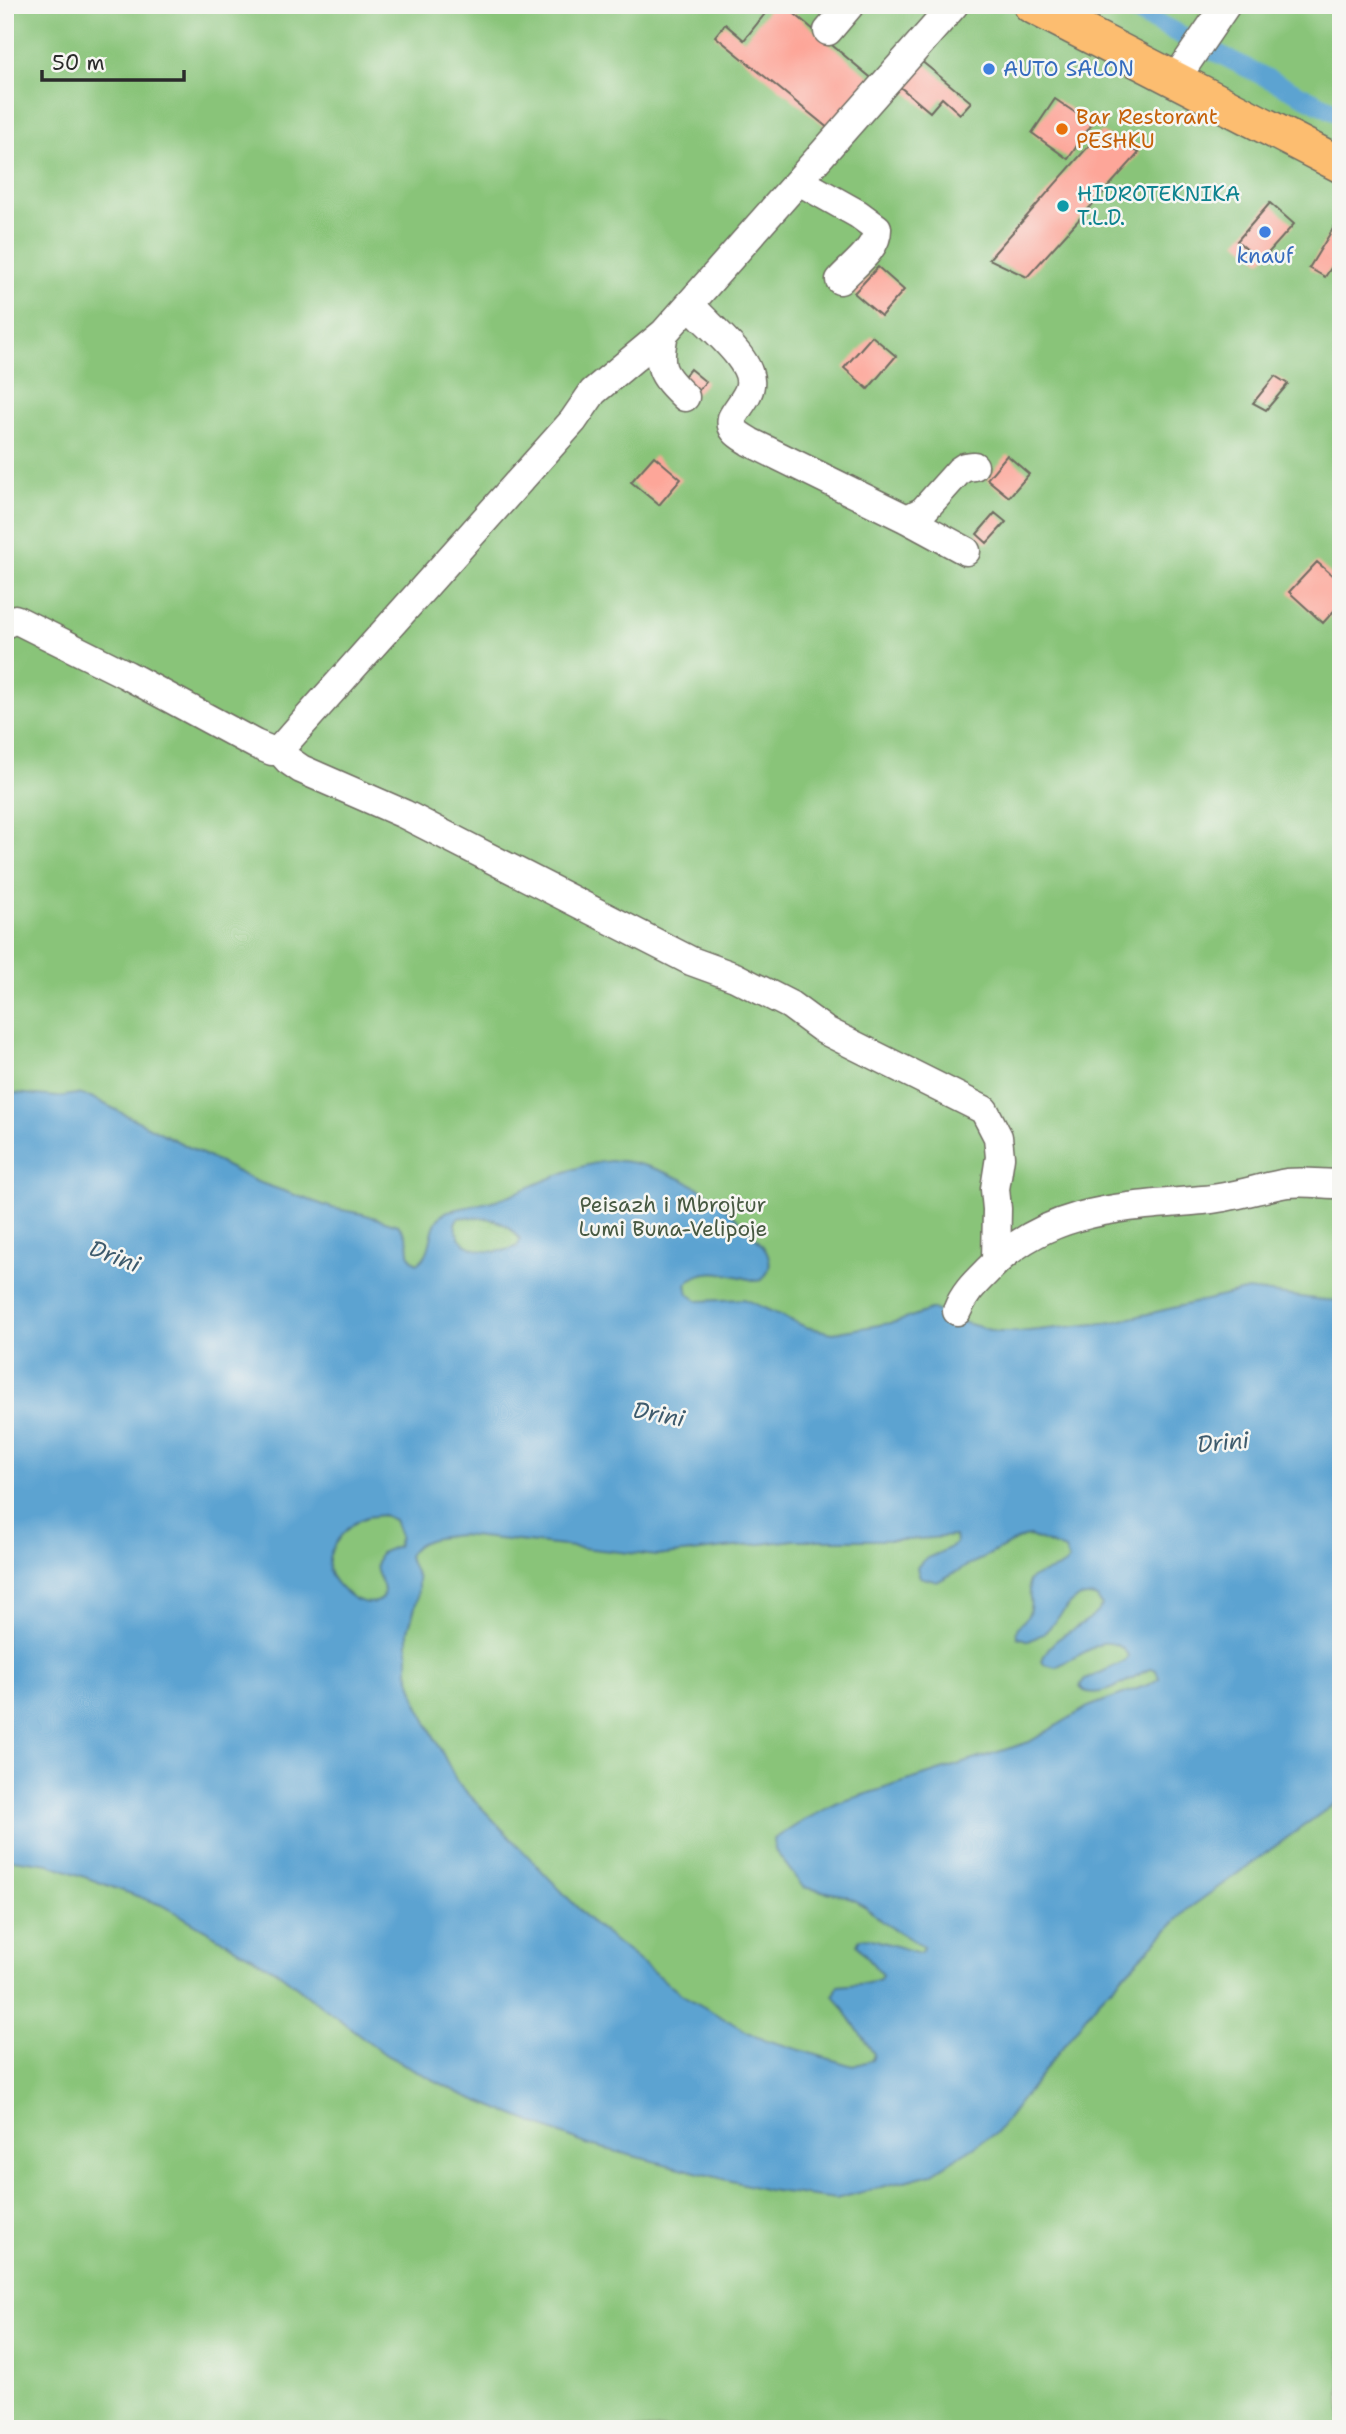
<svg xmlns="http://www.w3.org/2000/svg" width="1346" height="2434" viewBox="0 0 1346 2434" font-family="'Shantell Sans',sans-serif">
  <rect width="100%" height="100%" fill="#f6f6f2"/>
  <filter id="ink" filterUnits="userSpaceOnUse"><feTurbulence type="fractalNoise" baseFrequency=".0143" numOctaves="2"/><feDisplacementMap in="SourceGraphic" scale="14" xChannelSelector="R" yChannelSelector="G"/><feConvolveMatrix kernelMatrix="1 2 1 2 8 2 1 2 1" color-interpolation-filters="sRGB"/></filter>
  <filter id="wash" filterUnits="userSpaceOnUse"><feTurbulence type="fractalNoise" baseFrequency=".00686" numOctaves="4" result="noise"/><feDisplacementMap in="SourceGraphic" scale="28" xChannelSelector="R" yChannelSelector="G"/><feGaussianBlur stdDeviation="1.57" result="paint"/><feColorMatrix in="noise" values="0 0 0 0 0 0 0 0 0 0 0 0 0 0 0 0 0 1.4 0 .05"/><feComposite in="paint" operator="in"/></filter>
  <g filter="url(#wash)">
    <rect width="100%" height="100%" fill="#eee4c8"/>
    <path fill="#89c479" stroke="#5a7852" stroke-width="2" d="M5,5h1336v2424h-1336z"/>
    <path fill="#5ba3d1" stroke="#43677e" stroke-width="2" fill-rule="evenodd" d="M5,1092l52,5 19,-3 15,3 164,84 77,27 31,6 35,11c4,5 9,10 10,17 2,10 -2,16 10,21 20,-14 6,-40 30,-52 19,-4 39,-8 57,-14 33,-12 72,-34 106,-36 13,-1 29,3 42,7 44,14 69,33 100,67 13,13 25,28 9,45l-5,1c-23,-5 -53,-18 -71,3l2,10 11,7 45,-2 62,28 27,6 63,-11 37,-13 26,12 38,11h22l95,-10 134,-32 83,11 10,-1v499l-153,110 -90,92 -101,131 -66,42 -95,25 -69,-9 -181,-46 -125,-50 -75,-39 -110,-84 -112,-65 -115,-42 -44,-6zM465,1217c24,0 40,2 55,22l-2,7c-22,11 -62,7 -63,-23l3,-5zM383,1515l11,5 6,16 -3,10 -17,7c-11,24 8,25 3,45 -18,16 -51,-11 -54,-30 -3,-20 19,-45 38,-51 5,-1 11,-1 16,-2zM460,1535l197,21 138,-16h113l47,-4 1,7c-11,11 -31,11 -39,25l3,9 17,5 86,-45 7,-1 35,14 4,10c-11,14 -29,9 -41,21 0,12 6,24 -1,36 -6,8 -12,8 -10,20l12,4c5,-3 11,-5 15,-8 17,-14 28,-45 53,-35l5,8c-16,23 -52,27 -60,55l2,3 12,3 46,-24c10,-1 22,3 26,13l-3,5 -42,20 -3,5 4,5c22,8 48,-15 68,-23l4,2 3,8 -9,6 -62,23 -59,35 -191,61 -30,15 -34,21 1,11 28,37 43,9 20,11 15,14 42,26 -2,5 -2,1 -50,-15 -9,1 -3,6 25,30 -2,4 -12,4 -30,3 -4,9 40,59 -2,6 -19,6 -96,-29 -76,-43 -89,-71 -135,-141 -38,-75 -11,-35v-41l9,-31 1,-13v-8l-10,-23c8,-18 34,-19 52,-21z"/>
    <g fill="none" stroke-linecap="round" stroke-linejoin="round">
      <path stroke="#5ba3d1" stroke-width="19" d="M1121,5l218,109"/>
    </g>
    <g id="blocks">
      <path fill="#fda699" d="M772,5h12l92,77 -42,51 -119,-97 10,-12 19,16z
        M920,60l51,42 -11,12 -18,-16 -12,14 -31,-26z
        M1055,99l37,25 -24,35 -36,-26z
        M1101,132l38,21 -112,124 -38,-18z
        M1270,203l24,21 -33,37 -24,-20z
        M1334,227l7,4v43l-10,-6 -6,9 -16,-9z
        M878,267l26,23 -23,26 -27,-23z
        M872,336l24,20 -28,33 -24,-21z
        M690,369l16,13 -11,12 -15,-13z
        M1275,376l13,8 -22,26 -13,-7z
        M1007,455l22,19 -20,23 -22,-18z
        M654,456l27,23 -22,26 -28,-23z
        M995,513l11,9 -19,21 -10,-9z
        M1317,562l24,21v20l-18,20 -34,-31z"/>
    </g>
  </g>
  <g filter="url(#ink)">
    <use href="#blocks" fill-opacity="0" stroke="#6f6c62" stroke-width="2"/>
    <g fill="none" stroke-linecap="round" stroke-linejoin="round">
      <g stroke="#6f6c62" stroke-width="31">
        <path id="minor" d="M828,31l22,-26
          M1174,81l52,-76
          M799,181l59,33 19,14c1,21 -25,38 -37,52
          M690,304c15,20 64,55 60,81 -1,11 -13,23 -18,33 -3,13 9,18 18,24l157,77 59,32
          M664,333c-7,34 -4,40 21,64
          M907,519l16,-8 36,-40 6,-4 9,-1
          M5,624l10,-5 112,56 128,69 17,7 7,-1 294,-329 20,-29 71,-59 290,-328
          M279,750l9,10 13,9 103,45 287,147 44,16 55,28 34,25 160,80 14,27 2,20 -5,32 2,20 -1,52
          M957,1311c7,-18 18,-28 32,-42 58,-61 135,-62 214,-69 28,-2 56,-12 84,-17 18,-2 36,1 54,1"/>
      </g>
      <g stroke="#6f6c62" stroke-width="38">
        <path id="major" d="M1031,5l310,160"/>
      </g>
      <use href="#minor" stroke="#fff" stroke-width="28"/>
      <use href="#major" stroke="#fcbd6f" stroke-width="35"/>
    </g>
  </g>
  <g fill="#3f7fe0" stroke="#f6f6f2" stroke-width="2.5">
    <circle cx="989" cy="69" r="7"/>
    <circle cx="1265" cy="232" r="7"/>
  </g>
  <circle fill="#e8710a" stroke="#f6f6f2" stroke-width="2.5" cx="1062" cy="129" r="7"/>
  <circle fill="#0f9aa8" stroke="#f6f6f2" stroke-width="2.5" cx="1063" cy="206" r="7"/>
  <g text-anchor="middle" stroke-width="5" stroke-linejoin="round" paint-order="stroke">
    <g font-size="21" fill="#366cbe" stroke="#f6f6f2" text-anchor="start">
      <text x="1003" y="76">AUTO SALON</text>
      <text x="1265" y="263" text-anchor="middle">knauf</text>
    </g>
    <g font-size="21" fill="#c56008" stroke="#f6f6f2" text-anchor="start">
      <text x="1076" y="124">Bar Restorant<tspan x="1076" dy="24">PESHKU</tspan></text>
    </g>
    <g font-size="21" fill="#0d838f" stroke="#f6f6f2" text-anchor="start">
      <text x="1077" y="201">HIDROTEKNIKA<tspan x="1077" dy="24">T.L.D.</tspan></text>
    </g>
    <g font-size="21" fill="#475942" stroke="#f6f6f2">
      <text x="673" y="1212">Peisazh i Mbrojtur<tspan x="673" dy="24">Lumi Buna-Velipoje</tspan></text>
    </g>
    <g font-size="23" font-style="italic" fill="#3e5b6d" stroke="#f6f6f2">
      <text transform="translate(115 1256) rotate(21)" y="8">Drini</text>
      <text transform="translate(659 1414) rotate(11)" y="8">Drini</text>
      <text transform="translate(1223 1442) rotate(-5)" y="8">Drini</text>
    </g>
  </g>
  <rect width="1346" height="2434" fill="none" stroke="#f6f6f2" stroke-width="28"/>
  <path d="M42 70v10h142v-10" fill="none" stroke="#2b2b2b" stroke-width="3.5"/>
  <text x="52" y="70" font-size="21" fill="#2b2b2b" stroke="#f6f6f2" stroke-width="5" paint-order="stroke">50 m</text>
</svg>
